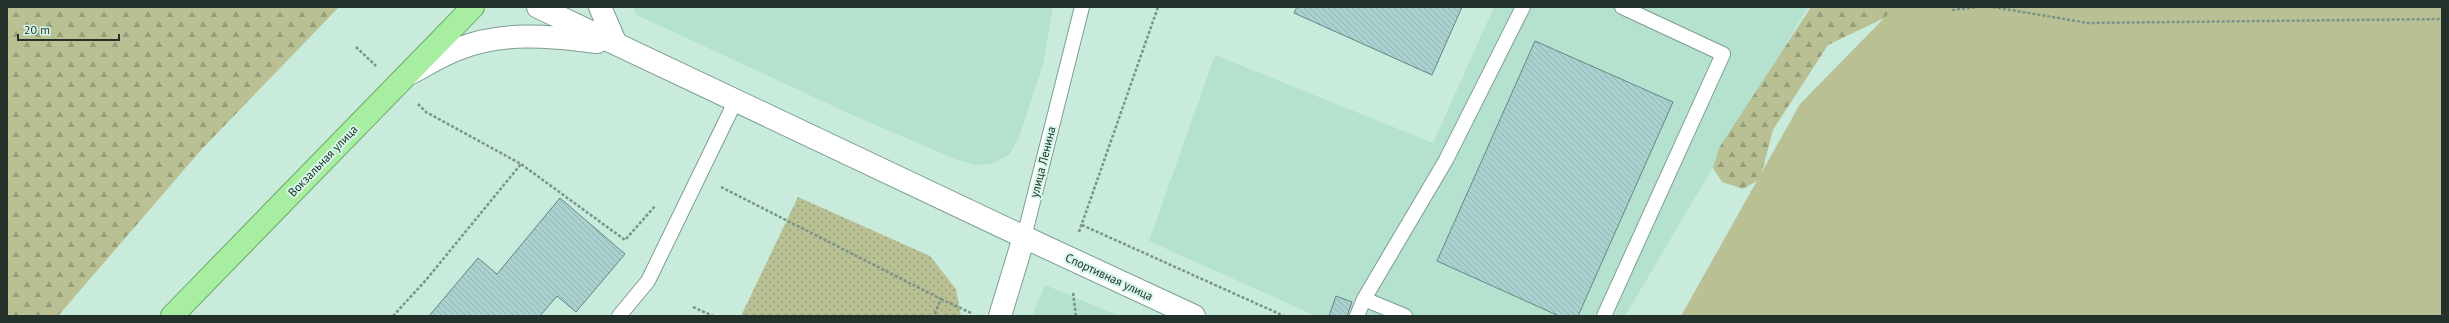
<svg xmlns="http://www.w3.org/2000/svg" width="2449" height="323" viewBox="0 0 2449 323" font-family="'PT Sans',sans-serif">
  <defs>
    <pattern id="grass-dots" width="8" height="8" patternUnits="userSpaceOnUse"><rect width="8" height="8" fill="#b9c194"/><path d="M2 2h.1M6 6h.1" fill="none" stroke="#969d79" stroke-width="1.8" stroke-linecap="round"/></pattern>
    <pattern id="forest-firs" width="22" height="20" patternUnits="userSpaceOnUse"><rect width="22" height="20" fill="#b9c194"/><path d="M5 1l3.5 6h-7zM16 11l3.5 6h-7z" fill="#969d79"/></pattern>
    <pattern id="building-back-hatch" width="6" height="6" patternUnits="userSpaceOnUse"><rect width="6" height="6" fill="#aad1d0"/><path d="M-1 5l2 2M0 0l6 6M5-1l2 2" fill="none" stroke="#92b4b3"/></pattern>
  </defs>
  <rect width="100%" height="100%" fill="#c8ebdc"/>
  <path fill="#b5e1cf" d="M635,7h418l-10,57 -24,73 -9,17 -18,10 -17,1 -18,-5 -109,-47 -213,-99z
    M1494,7h314l-183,309h-309l-167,-75 66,-186 218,88z
    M1045,285l75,31h-88z"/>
  <path fill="url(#grass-dots)" d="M798,197l132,59 26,33 5,27h-220z"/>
  <path fill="url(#forest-firs)" d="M7,7h332l-138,143 -143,166h-51z
    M1811,7h108l-39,13 -52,25 -55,85 -13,49 -17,10 -21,-7 -9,-14 6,-20z"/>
  <path fill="#b9c194" d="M1895,7h547v309h-761l119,-212z"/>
  <path fill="url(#building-back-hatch)" stroke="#628786" d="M1297,7h165l-30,68 -138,-62z
    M1535,41l138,61 -95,214h-19l-122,-55z
    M560,198l65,56 -49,58 -19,-16 -17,20h-111l49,-58 19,16z
    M1336,296l16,6 -5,14h-18z"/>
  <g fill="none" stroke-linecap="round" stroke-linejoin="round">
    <g stroke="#7d9e91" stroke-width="16">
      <path id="service" d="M1024,237l58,-230
        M1364,299l41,17
        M619,316l29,-35 88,-181
        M1357,316l7,-17 82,-139 77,-153
        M1604,316l119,-262 -101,-47"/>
    </g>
    <g stroke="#7d9e91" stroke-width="24">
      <path id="tertiary" d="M1024,237l170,79"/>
    </g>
    <g stroke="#7d9e91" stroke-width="24">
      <path id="secondary" d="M538,7l486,230 -24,79
        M600,7l16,37
        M411,73c15,-8 31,-18 47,-24 45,-18 91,-13 139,-7"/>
    </g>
    <g stroke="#6ba968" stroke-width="24">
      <path id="trunk" d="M172,316l301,-309"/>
    </g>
    <path stroke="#7a9388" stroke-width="2.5" stroke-dasharray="3 2" stroke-linecap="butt" d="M1993,7l95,16 354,-4
      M1952,10l25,-3
      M356,47l20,19
      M418,104l8,8 95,52 104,76 30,-34
      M721,187l220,112 -7,17
      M1082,225l202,91
      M1079,232l79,-225
      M1073,293l3,23
      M941,299l30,14
      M693,307l20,9
      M393,316l33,-36 95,-116"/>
    <use href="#service" stroke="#fff" stroke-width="14"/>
    <use href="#tertiary" stroke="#fff" stroke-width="22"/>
    <use href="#secondary" stroke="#fff" stroke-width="22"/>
    <use href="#trunk" stroke="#a8eea0" stroke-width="22"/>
  </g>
  <g text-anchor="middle" stroke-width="4" stroke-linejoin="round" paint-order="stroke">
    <g font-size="12" fill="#23312b" stroke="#d5f8e9">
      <text transform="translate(323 161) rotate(-46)" y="4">Вокзальная улица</text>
      <text transform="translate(1043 162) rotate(-76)" y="4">улица Ленина</text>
      <text transform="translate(1109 277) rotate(25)" y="4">Спортивная улица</text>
    </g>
  </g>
  <rect width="2449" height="323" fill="none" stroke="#23312b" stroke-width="16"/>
  <path d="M18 34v6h101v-6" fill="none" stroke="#23312b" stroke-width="2"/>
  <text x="24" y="34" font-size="12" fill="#23312b" stroke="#d5f8e9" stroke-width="3" paint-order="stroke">20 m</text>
</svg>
